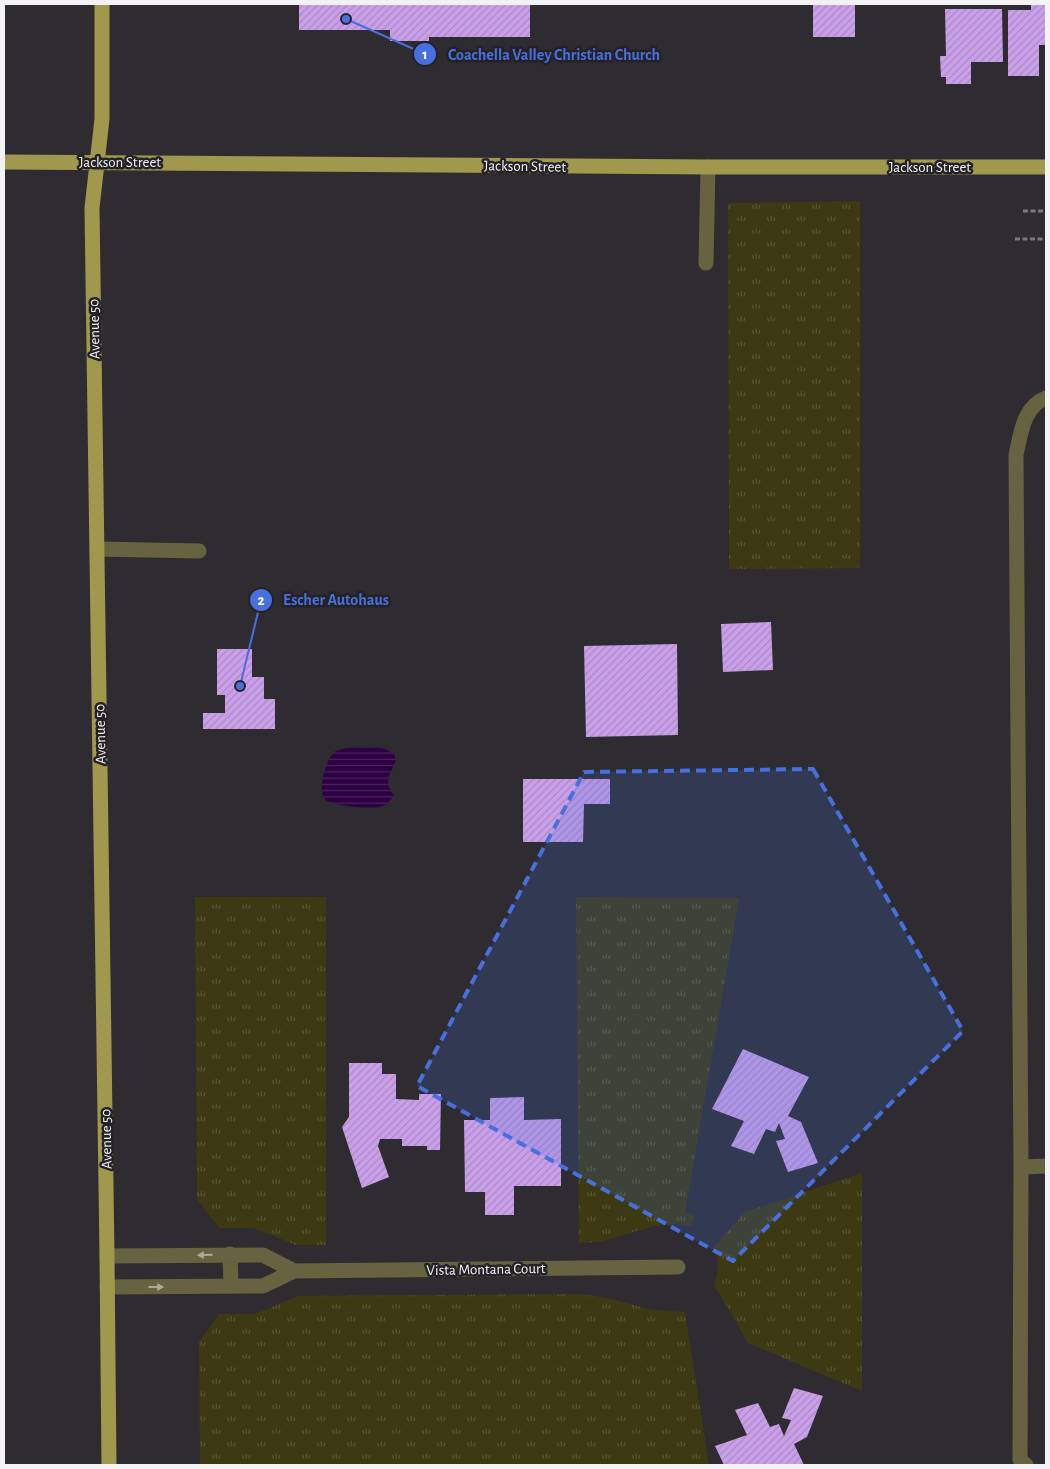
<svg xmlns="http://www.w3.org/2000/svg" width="1050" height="1469" viewBox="0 0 1050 1469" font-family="'Alegreya Sans',sans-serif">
  <defs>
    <pattern id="grass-tufts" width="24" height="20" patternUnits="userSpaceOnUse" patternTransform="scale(1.25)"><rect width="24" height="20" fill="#3d3912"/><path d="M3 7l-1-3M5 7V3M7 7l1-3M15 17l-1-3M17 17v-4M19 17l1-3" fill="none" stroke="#5a5635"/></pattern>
    <pattern id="water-rules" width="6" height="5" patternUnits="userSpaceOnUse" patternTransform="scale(1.25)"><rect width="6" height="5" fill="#2c0042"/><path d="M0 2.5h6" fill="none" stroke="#4b265e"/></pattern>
    <pattern id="building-hatch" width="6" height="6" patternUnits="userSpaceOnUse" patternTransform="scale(1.25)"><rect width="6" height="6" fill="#ca9fea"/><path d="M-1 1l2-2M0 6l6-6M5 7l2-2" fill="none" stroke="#aa8ac2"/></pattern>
  </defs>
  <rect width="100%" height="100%" fill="#2e2c30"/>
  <path fill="url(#grass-tufts)" d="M860,201v367l-131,1 -1,-366z
    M195,897h131v348h-30l-42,-17h-35l-22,-29z
    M576,897l163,1 -54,315 9,1 -3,12c-33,-7 -57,8 -88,15 -8,2 -16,1 -24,2z
    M862,1173v218l-114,-48 -27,-47 -7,-10c5,-14 5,-24 0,-39l31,-35z
    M579,1294l24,3 50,13 32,2 24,153h-509l-1,-123 20,-28h36l43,-18z"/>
  <path fill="url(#water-rules)" d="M375,747l10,2 9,5 2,6c-6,15 -13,20 -2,36 -4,5 -9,10 -15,11 -10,2 -46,-1 -53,-7 -10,-8 0,-43 10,-49 10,-5 28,-3 39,-4z"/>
  <path fill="url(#building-hatch)" d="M299,4h231v33h-101v4h-39v-11h-91z
    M813,4h42v33h-42z
    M1031,4h15v41h-7v31h-31v-66h23z
    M945,9h57l1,53h-32v22h-25v-7h-5l-1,-21h6z
    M771,622l2,48 -50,2 -2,-48z
    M677,644l1,91 -92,2 -2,-91z
    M217,649h35v28h12v22h11v30h-72v-16h22v-18h-8z
    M523,779h87v25h-26l-1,38h-60z
    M743,1049l66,28 -21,39 13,6 17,41 -30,9 -12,-31 9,-2 -6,-16 -4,9 -9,-3 -12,25 -23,-8 13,-25 -32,-12z
    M349,1063h33v11h14v25l23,1v-6h22l-1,56h-13v-4h-25v-7h-22l-2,7 11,31 -27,11 -20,-61 7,-10z
    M524,1097v23l37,-1v67h-47v29h-29v-23h-20l-1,-72h26v-22z
    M794,1388l29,8 -16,41 -13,7 10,21h-80l-9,-19 32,-11 -12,-25 23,-7 12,24 9,-3 5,12 7,-16 -9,-2z"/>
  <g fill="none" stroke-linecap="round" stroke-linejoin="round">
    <path stroke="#7a797c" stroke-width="3" stroke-dasharray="5 2.5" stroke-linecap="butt" d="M1023,211h23
      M1015,239h31"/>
    <path stroke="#676340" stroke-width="15" d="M706,263l2,-96
      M97,549l102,2
      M1021,1167l25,-1
      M230,1254l1,32
      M107,1256l156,-1 31,16
      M107,1287l156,-1 31,-15 384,-4
      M1026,1465l-6,-5 1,-293 -5,-712c5,-22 7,-48 30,-57"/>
    <path stroke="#a0984d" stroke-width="15" d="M102,4v115l-10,89 15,1048 2,209
      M4,162l704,5h338"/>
  </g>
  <defs><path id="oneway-solid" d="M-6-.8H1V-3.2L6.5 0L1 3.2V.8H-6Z" transform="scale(1.25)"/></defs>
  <g fill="#adaa9a">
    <use href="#oneway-solid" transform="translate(205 1255) rotate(179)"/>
    <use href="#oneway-solid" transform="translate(156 1287)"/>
  </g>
  <path fill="#486fde" fill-opacity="0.2" stroke="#486fde" stroke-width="4" stroke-dasharray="10 6" stroke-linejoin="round" d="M813,769l150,262 -230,230 -316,-175 167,-314z"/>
  <g text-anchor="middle" stroke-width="5" stroke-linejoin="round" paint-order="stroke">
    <g font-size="15" fill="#f3f2f5" stroke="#242226">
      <text x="120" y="167">Jackson Street</text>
      <text transform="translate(525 166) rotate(1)" y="5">Jackson Street</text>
      <text x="930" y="172">Jackson Street</text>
      <text transform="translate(94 329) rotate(-91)" y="5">Avenue 50</text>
      <text transform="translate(100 734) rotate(-91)" y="5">Avenue 50</text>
      <text transform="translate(106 1139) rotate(-91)" y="5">Avenue 50</text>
      <text transform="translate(486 1269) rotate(-1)" y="5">Vista Montana Court</text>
    </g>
  </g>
  <path fill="none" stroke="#486fde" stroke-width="2" d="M346 19L425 54M240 686L261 600"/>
  <g fill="#486fde" stroke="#242226" stroke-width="2">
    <circle cx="346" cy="19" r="5"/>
    <circle cx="240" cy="686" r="5"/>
    <circle cx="425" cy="54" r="12"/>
    <circle cx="261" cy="600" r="12"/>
  </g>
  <g font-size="15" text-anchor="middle" font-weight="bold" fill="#fff">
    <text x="425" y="59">1</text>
    <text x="261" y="605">2</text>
  </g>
  <g font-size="16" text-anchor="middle" font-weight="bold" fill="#486fde" stroke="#242226" stroke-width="5" stroke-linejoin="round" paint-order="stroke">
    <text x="554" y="60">Coachella Valley Christian Church</text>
    <text x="336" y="605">Escher Autohaus</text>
  </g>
  <rect width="1050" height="1469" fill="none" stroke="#f3f2f5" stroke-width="10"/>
</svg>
